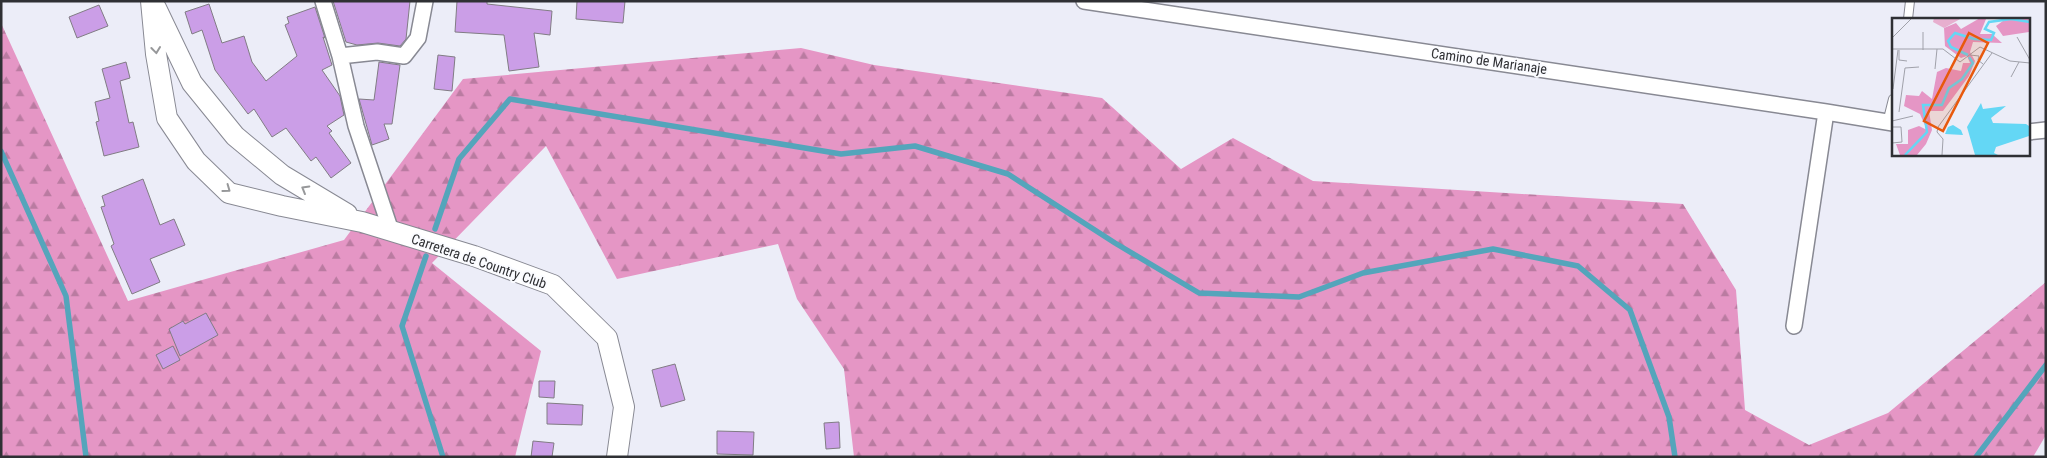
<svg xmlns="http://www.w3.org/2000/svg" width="2047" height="458" viewBox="0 0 2047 458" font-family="'Roboto Condensed',sans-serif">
  <defs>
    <pattern id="forest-firs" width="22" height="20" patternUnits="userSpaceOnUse" patternTransform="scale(1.25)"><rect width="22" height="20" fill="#e596c5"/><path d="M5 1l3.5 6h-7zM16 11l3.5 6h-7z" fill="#ba7ba1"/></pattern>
  </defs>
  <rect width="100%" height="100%" fill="#ecedf8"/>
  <path fill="url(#forest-firs)" d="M1,23l127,278 216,-61 119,-161 338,-31 73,17 228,33 79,71 52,-31 80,43 370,23 53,86 9,120 64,35 79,-32 158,-131v153l-13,22h-1179l-10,-88 -47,-70 -19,-55 -161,35 -71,-133 -114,117 109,88 -26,106h-514z"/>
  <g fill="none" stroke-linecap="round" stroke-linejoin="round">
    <path stroke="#54a5bb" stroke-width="5.5" d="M1,151l65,145 20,161
      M435,229l24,-70 51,-60 331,55 74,-8 93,28 107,69 84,50 100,4 64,-24 130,-24 85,17 52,44 39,107 6,40
      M426,256l-24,70 41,131
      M1976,457l70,-92"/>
  </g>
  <path fill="#cb9ee7" stroke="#817c84" d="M333,1h77l-4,38 -6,7 -22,-3 -21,2 -11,-3z
    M457,1h30v3l65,7 -2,24 -16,-2 5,34 -30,4 -5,-36 -49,-3z
    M577,1h48l-2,22 -47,-4z
    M209,4l13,39 22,-7 8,26 14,19 31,-25 -12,-31 4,-2 -2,-6 28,-10 10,31 -2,-1 9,28 -10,5 18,26 4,19 -17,11 5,5 -3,2 22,30 -20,15 -15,-21 -5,4 -25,-33 -14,9 -18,-28 -6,5 -33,-44 -13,-40 -10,4 -7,-22z
    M99,5l9,21 -31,12 -8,-21z
    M438,55l17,2 -3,34 -18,-2z
    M126,62l4,16 -10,3 9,42 4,-1 6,25 -35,9 -8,-34 3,-1 -4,-19 15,-4 -8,-29z
    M379,62l21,3 -8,59h-8l5,15 -17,6 -13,-46 15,1z
    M143,179l17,46 14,-6 11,26 -35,14 10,23 -28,12 -21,-48 3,-2 -13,-37 4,-1 -3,-10z
    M206,313l12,22 -38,21 -11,-27 14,-8 2,3z
    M173,346l7,14 -17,9 -7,-14z
    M675,364l10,36 -24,7 -9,-37z
    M539,381h16l-1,17 -15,-1z
    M547,403l36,2 -1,20 -35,-1z
    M839,422l1,26 -14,1 -2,-26z
    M717,431l37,1 -1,23 -36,-1z
    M533,441l21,2 -2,14h-21z"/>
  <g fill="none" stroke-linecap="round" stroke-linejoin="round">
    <g stroke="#888993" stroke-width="10">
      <path id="lane" d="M1908,19l2,-18
        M1887,123l6,-24"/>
    </g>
    <g stroke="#888993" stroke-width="18">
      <path id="street" d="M323,1l17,55
        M1084,1l742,111 67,11
        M2028,132l18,-2
        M391,231l-35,-105 -16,-70 37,-4 27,4 14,-18 7,-37
        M1794,326l32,-214"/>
    </g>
    <g stroke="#888993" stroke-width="22">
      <path id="secondary" d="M151,1l5,53 11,64 29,43 33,32 53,13 80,16 112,34 79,29 54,53 17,69 -7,50
        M156,8l36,75 43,53 47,39 65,39"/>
    </g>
    <use href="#lane" stroke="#fff" stroke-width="8"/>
    <use href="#street" stroke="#fff" stroke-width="15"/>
    <use href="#secondary" stroke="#fff" stroke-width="20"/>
  </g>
  <defs><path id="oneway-chevron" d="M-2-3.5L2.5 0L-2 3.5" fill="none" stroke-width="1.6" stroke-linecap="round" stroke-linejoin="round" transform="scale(1.25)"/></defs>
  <g stroke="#97989a">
    <use href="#oneway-chevron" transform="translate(156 50) rotate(83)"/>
    <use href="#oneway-chevron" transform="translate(227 189) rotate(36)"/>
    <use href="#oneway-chevron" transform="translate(305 189) rotate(-150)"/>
  </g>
  <g text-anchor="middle" stroke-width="4" stroke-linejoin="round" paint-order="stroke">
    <g font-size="14" fill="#2f3034" stroke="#fafbff">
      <text transform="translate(1489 61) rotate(8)" y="5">Camino de Marianaje</text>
      <text transform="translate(479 261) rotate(19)" y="5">Carretera de Country Club</text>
    </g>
  </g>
  <g transform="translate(1892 18)">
    <rect width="138" height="138" fill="#ecedf8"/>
    <path d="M42,0h28l-18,10 -11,-6z" fill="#e7afcf"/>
    <path d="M88,0l6,1 -6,15h12l10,9 -29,-1 -3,10 5,9 -6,15 -26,35h-14l3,19 -6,14 -9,11h-17l-4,-11h12v-14l11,-4 8,4 -7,-16 -16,-8 2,-11 13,1 3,-5 10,8 5,-27 9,-4 15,3 2,-8h7l-3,-7 -6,2 -16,-12 -1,-18 12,-5 5,6zM115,0h22v14l-26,4 -7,-10z" fill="#e596c5"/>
    <path d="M89,85l2,6 23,-3 -15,12 2,5 33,1 3,2v10l-33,11 -2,6 4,2h-23l-8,-28zM61,107l8,5 2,5 -18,-1 3,-7z" fill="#64d7f5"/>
    <path fill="none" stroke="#64d7f5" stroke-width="2.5" d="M76,37l-17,-8 -3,-6 7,-8 19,6 17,1 3,-7 -9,-4 4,-7 22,-3 19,3M13,137l22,-23 -4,-27h19l7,-17 13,-9 11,-16 -4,-6"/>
    <path fill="none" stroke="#a0a1aa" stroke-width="1" d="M31,14v18M125,19l13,23M0,20l20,-20M0,31h51l17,13 20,-15 30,14 20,2M7,32v10l8,1M78,37l9,1 -1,4 5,4M43,51l2,-20M119,59l8,-15M1,71l5,-39M7,94l6,-44 14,-1M0,103l21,-5M0,109h9l1,15 -10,1M50,137l1,-16 -6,-7 1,-5 54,-74"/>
    <path fill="#e8590c" fill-opacity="0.15" stroke="#e8590c" stroke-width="2.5" d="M77,15l19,10 -45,88 -19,-10z"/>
    <rect width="138" height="138" fill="none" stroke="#2f3034" stroke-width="2.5"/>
  </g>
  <rect width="2047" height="458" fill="none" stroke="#2f3034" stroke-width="5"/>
</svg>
